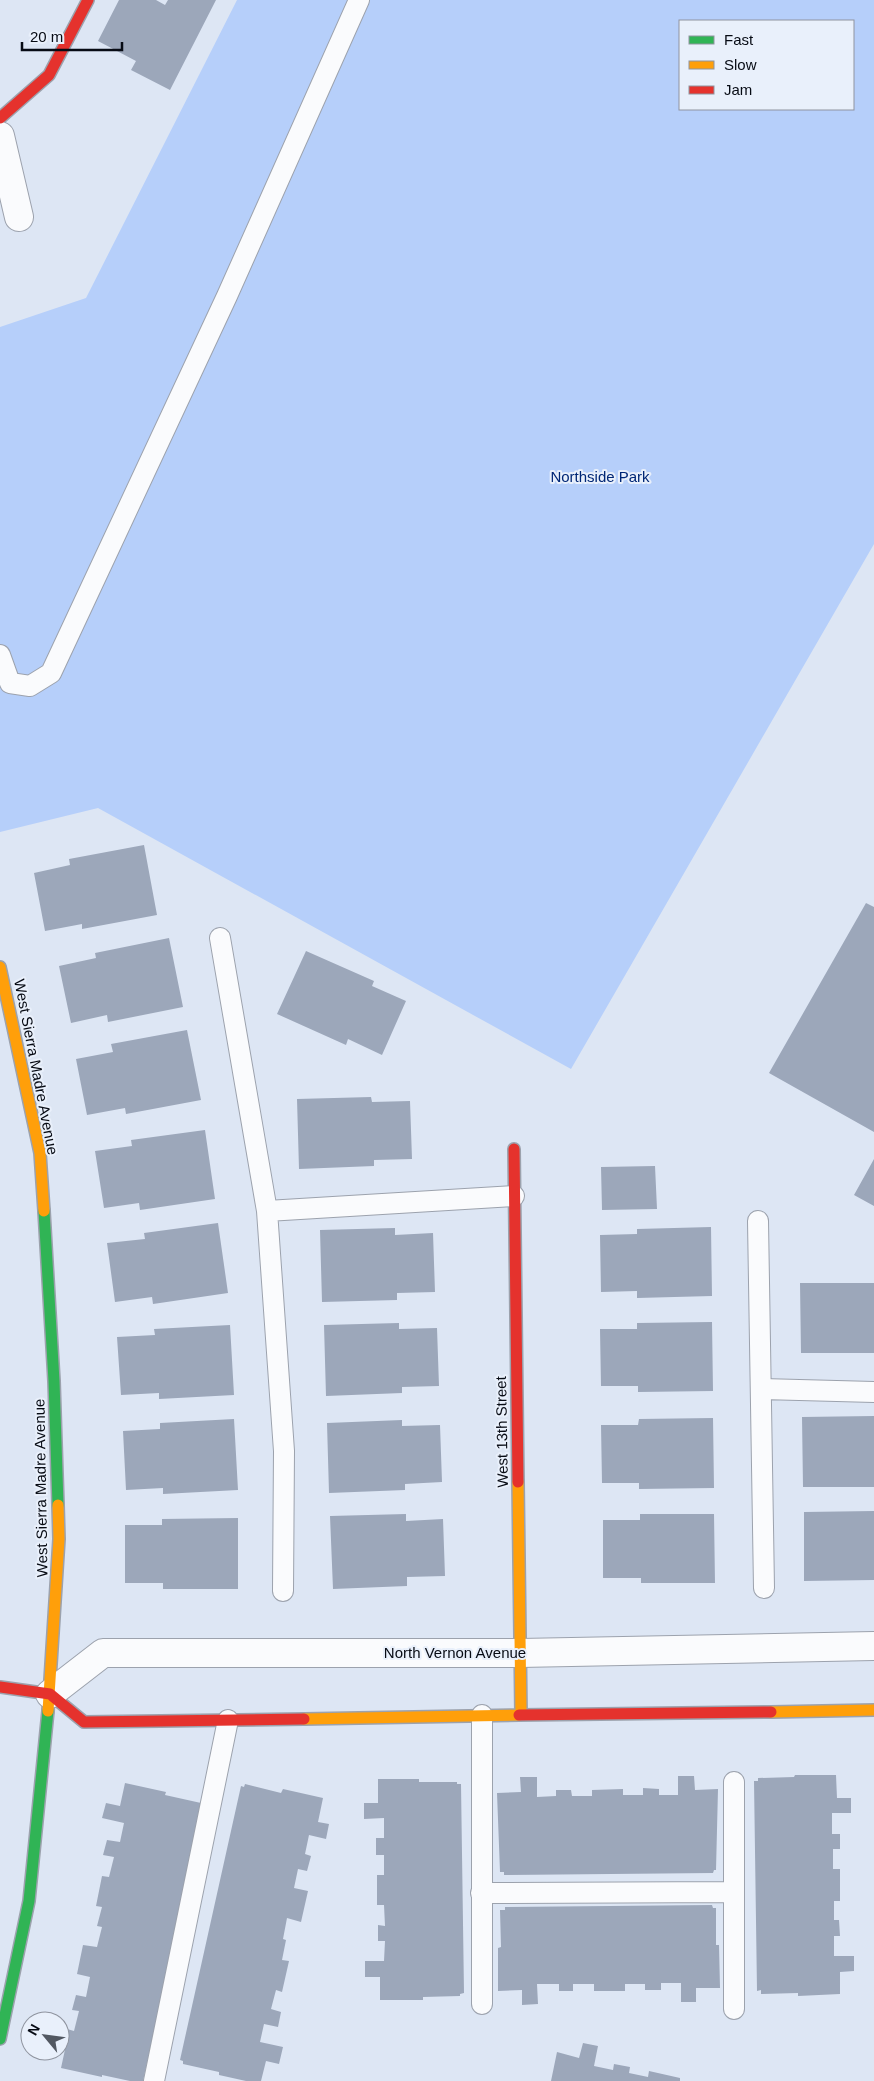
<svg xmlns="http://www.w3.org/2000/svg" width="874" height="2081" viewBox="0 0 874 2081" font-family="Helvetica,sans-serif">
  <rect width="100%" height="100%" fill="#dde6f4"/>
  <path fill="#b6cffa" fill-rule="evenodd" d="M237,0h637v544l-303,525 -473,-261 -98,24v-505l86,-29zM680,21h173v88h-173z"/>
  <path fill="#9ca7ba" d="M119,0h37l9,5 3,-5h48l-46,90 -39,-20 5,-9 -38,-20z
    M144,845l13,70 -75,14v-5l-37,7 -11,-58 36,-8 -1,-6z
    M866,903l8,4v225l-105,-59z
    M169,938l14,69 -75,15 -1,-7 -36,8 -12,-57 37,-8 -1,-5z
    M306,951l68,30 -2,5 34,15 -24,54 -34,-16 -2,6 -69,-31z
    M187,1030l14,70 -75,14 -1,-6 -38,7 -11,-56 37,-7 -2,-8z
    M371,1097l1,5 38,-1 2,58 -38,1v6l-75,3 -2,-70z
    M205,1130l10,69 -75,11 -1,-7 -35,5 -9,-57 37,-5 -1,-6z
    M874,1159v47l-20,-11z
    M655,1166l2,43 -55,1 -1,-43z
    M218,1223l10,70 -75,11 -1,-7 -37,5 -8,-59 38,-4 -1,-6z
    M711,1227l1,69 -75,2v-7l-36,1 -1,-57 37,-1v-5z
    M395,1228v7l38,-2 2,59 -38,1v7l-75,2 -2,-72z
    M800,1283h74v70h-73z
    M712,1322l1,69 -75,1v-6h-37l-1,-57h37v-6z
    M399,1323v6l38,-1 2,58 -37,1v6l-76,3 -2,-71z
    M230,1325l4,70 -75,4v-6l-38,2 -4,-58 38,-2 -1,-6z
    M874,1416v71h-71l-1,-70z
    M713,1418l1,70 -75,1v-6h-37l-1,-58h37l1,-6z
    M234,1419l4,71 -75,4v-6l-37,2 -3,-59 37,-2v-6z
    M402,1420v6l38,-1 2,57 -37,2v6l-76,3 -2,-70z
    M874,1511v69l-70,1v-69z
    M406,1514v7l37,-2 2,57 -38,1v9l-74,3 -3,-73z
    M640,1514h74l1,69h-74v-5h-38v-58h37z
    M238,1518v71h-75v-6h-38v-58h37v-6z
    M795,1775h41l1,23h14v15h-19v21h8v15h-7v20h7v32h-6v19h5l1,16h-6v20h20v15l-14,1v22l-42,2v-3l-37,1v-4l-4,1 -3,-210h4v-3l36,-1z
    M678,1776h16l1,14 23,-1 -2,81h-2l-1,3 -209,2v-3h-4l-3,-79 24,-1 -1,-15h17v20l19,-1v-6h15l1,6h20v-6l31,-1v6h20v-7l16,1v6h19z
    M378,1779h41v3h38v2h4l3,209 -4,1v2l-37,1v3h-43v-23h-15v-16h19l1,-20h-7v-16l7,1 -1,-21h-7v-30h7v-20h-8v-17h8v-20l-20,1v-16h14z
    M125,1783l41,9 -1,3 36,8 3,3 -61,275h-13l-28,-6v2l-41,-9 5,-23 -6,-1v-17l14,4 5,-20 -7,-1 4,-15 10,2 4,-20 -13,-3 6,-29 14,2 5,-20 -5,-1 5,-19 -6,-1 6,-30 7,1 5,-20 -11,-2 4,-15 13,2 4,-19 -22,-5 4,-15 14,3z
    M245,1784l36,9 2,-4 40,9 -5,24 11,2 -3,15 -17,-4 -4,19 6,2 -4,15 -9,-2 -4,19 14,3 -7,31 -14,-4 -4,21 3,1 -4,20 7,1 -7,31 -6,-2 -5,19 10,3 -3,15 -14,-3 -4,18 23,5 -4,17 -13,-3 -5,20h-15l-27,-6v-3l-36,-8v-3l-3,-1 61,-274 3,1z
    M712,1905l1,3h3v37h3l1,43h-24v14h-15v-19h-20v7h-16v-6h-20v7h-31v-7h-21v7h-14v-7h-22l1,20 -16,1v-15l-24,1v-43l3,-1 -1,-37h5v-3z
    M583,2043l15,3 -4,20 19,4 1,-6 16,3 -1,6 19,4 1,-6 31,7v3h-129l6,-29 22,6z"/>
  <g fill="none" stroke-linecap="round" stroke-linejoin="round">
    <g stroke="#9ca2ad" stroke-width="22">
      <path id="lane" d="M0,655l10,28 20,3 21,-13 176,-377 132,-296
        M220,938l47,273 17,240 -1,140
        M267,1211l247,-15
        M758,1221l6,367
        M762,1389l112,3
        M734,1782v227
        M481,1893l253,-1
        M482,2004v-289
        M154,2081l74,-361"/>
    </g>
    <g stroke="#9ca2ad" stroke-width="30">
      <path id="street" d="M0,136l19,81
        M50,1694l53,-41h417l354,-7"/>
    </g>
    <g stroke="#9ca2ad" stroke-width="14">
      <path id="fast" d="M44,1211l10,170 4,124
        M0,2039l29,-138 19,-190"/>
    </g>
    <g stroke="#9ca2ad" stroke-width="14">
      <path id="slow" d="M0,967l40,186 4,58
        M518,1482l3,232
        M48,1711l11,-172 -1,-34
        M771,1712l103,-2
        M304,1719l215,-4"/>
    </g>
    <g stroke="#9ca2ad" stroke-width="14">
      <path id="jam" d="M0,118l49,-43 39,-75
        M514,1149l4,333
        M0,1687l50,7 34,28 220,-3
        M519,1715l252,-3"/>
    </g>
    <use href="#lane" stroke="#fafbfd" stroke-width="20"/>
    <use href="#street" stroke="#fafbfd" stroke-width="28"/>
    <use href="#fast" stroke="#30b455" stroke-width="11"/>
    <use href="#slow" stroke="#ff9f0a" stroke-width="11"/>
    <use href="#jam" stroke="#e5322d" stroke-width="11"/>
  </g>
  <g text-anchor="middle" stroke-width="4" stroke-linejoin="round" paint-order="stroke">
    <g font-size="15" fill="#002776" stroke="#e9f0fb">
      <text x="600" y="482">Northside Park</text>
    </g>
    <g font-size="15" fill="#070b14" stroke="#e9f0fb">
      <text transform="translate(36 1067) rotate(79)" y="5">West Sierra Madre Avenue</text>
      <text transform="translate(502 1432) rotate(-91)" y="5">West 13th Street</text>
      <text transform="translate(41 1488) rotate(-91)" y="5">West Sierra Madre Avenue</text>
      <text x="455" y="1658">North Vernon Avenue</text>
    </g>
  </g>
  <rect x="679" y="20" width="175" height="90" fill="#e9f0fb" stroke="#8f949f"/>
  <rect x="689" y="36" width="25" height="8" fill="#30b455" stroke="#8f949f"/>
  <text x="724" y="45" font-size="15" fill="#070b14">Fast</text>
  <rect x="689" y="61" width="25" height="8" fill="#ff9f0a" stroke="#8f949f"/>
  <text x="724" y="70" font-size="15" fill="#070b14">Slow</text>
  <rect x="689" y="86" width="25" height="8" fill="#e5322d" stroke="#8f949f"/>
  <text x="724" y="95" font-size="15" fill="#070b14">Jam</text>
  <g transform="translate(45 2036) rotate(299)"><circle r="24" fill="#e9f0fb" stroke="#8f949f"/>
  <path d="M0-4L9 19L0 12L-9 19Z" fill="#525862"/>
  <text y="-8" font-size="14" font-weight="bold" text-anchor="middle" fill="#070b14">N</text>
  </g>
  <path d="M22 42v8h100v-8" fill="none" stroke="#070b14" stroke-width="2.5"/>
  <text x="30" y="42" font-size="15" fill="#070b14" stroke="#e9f0fb" stroke-width="4" paint-order="stroke">20 m</text>
</svg>
